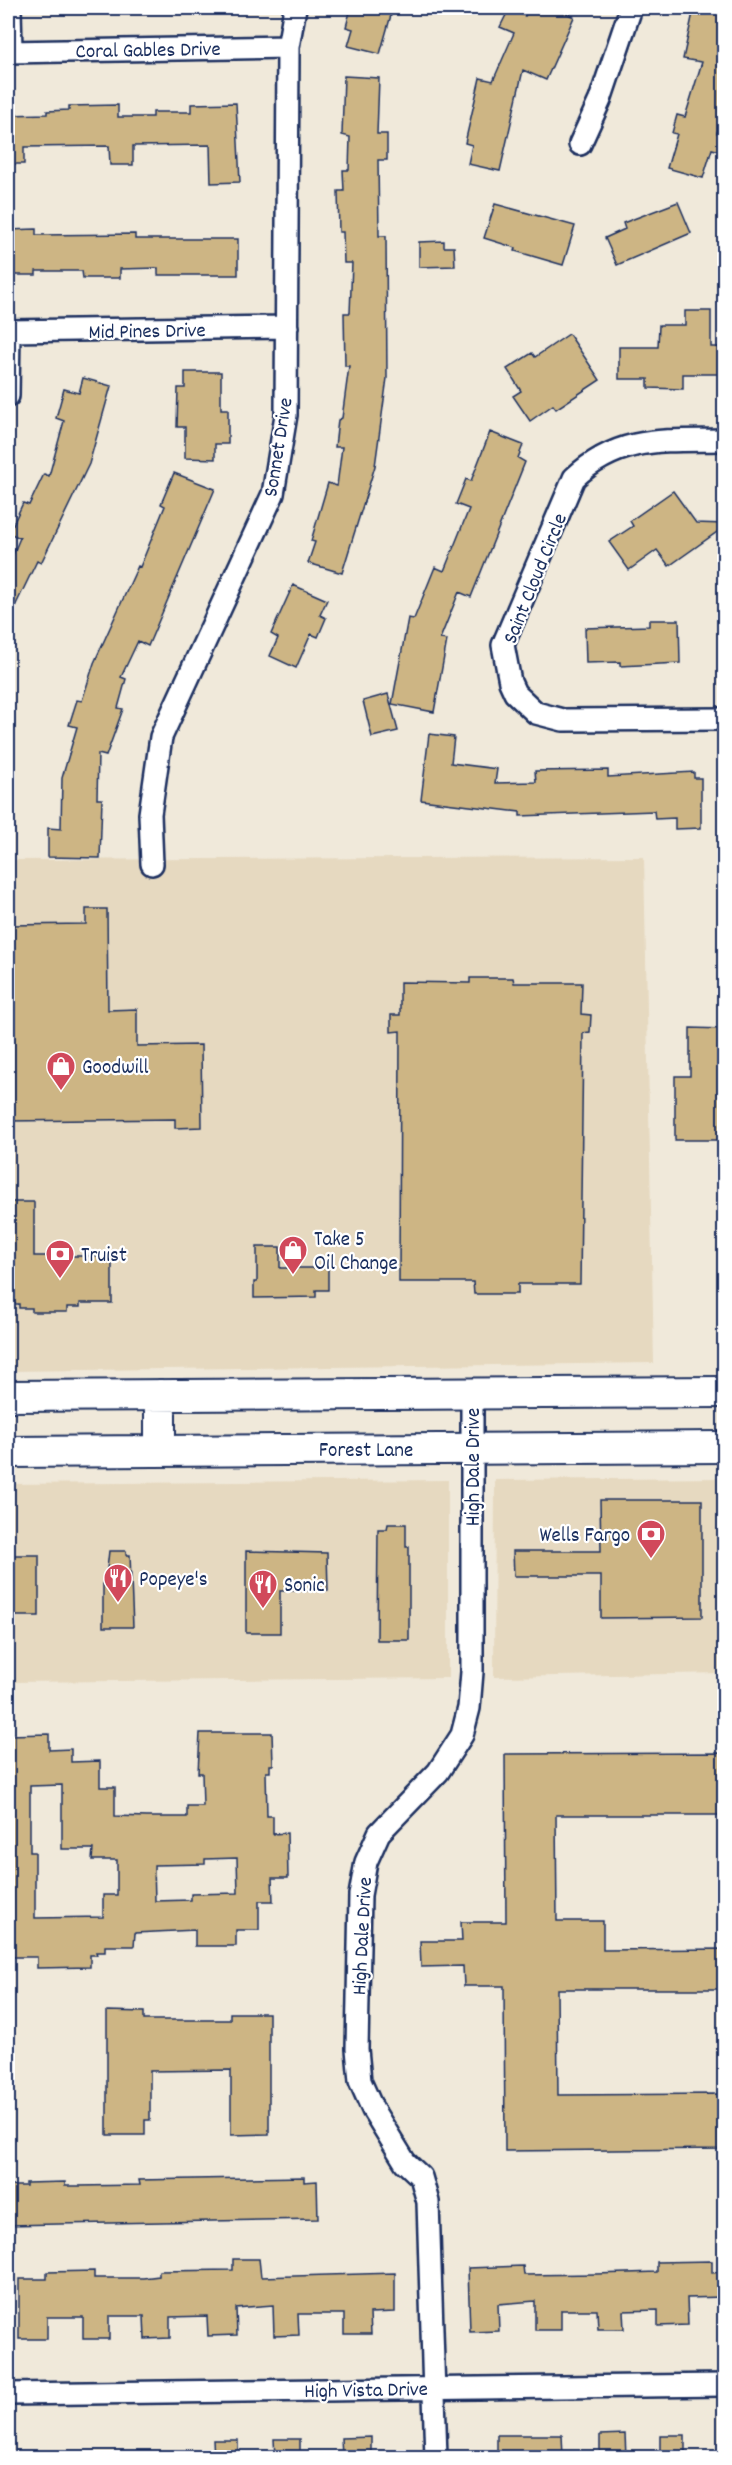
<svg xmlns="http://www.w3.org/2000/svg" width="732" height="2465" viewBox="0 0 732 2465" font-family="Dekko,sans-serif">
  <rect width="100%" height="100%" fill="#f0e9da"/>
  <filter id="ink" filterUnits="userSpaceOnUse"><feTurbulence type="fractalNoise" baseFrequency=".0167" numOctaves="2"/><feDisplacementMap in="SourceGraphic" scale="12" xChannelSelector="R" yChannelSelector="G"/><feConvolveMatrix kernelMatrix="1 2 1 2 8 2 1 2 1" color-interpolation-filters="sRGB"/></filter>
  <g filter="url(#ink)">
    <path fill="#e6d9c0" d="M644,857l10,506 -646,8v-511z
      M724,1478v195l-230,4 1,-197z
      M448,1480v198l-440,4v-198z"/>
    <path fill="#cdb584" stroke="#1b2f5e" stroke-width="1.5" fill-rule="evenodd" d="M351,8h42l-13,46 -32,-8 5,-17 -7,-2z
      M529,8h40l-3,5 8,4 -28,63 -23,-10 -23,101 -32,-7 4,-19 -7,-2 15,-65 13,3 21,-48 -14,-6 9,-18 16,7z
      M694,8h30v98l-7,27 7,2v17l-12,-3 -9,29 -36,-10 10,-34 -5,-1 5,-18 8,2 17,-55 -19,-3z
      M344,76l35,2 -2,56h10v26h-9l1,76h7l1,142 -12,88 -33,107 -34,-10 7,-21 -4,-1 17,-58 9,3 5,-39h-7l3,-27 4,-2 7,-52h-4l-1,-53h6l2,-50h-8l-1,-31h-4l-1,-41h6l-1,-21h6l1,-33 -8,-2z
      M236,103l4,79 -29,1 -1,-38 -77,1v19h-23l-1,-19 -85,1v17h-16v-49l39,-1v-3l22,-1v-4l49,-1v12h35v-5h38v-8z
      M678,202l13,31 -74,32 -12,-27 20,-9 -2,-6z
      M495,204l80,22 -12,39 -48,-14 1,-3 -32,-10z
      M36,229v6l99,-1v5h103v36h-80v-7l-38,1v9h-37l-1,-7h-46v4h-28v-45z
      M444,241v6h10l1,19 -36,1v-25z
      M685,311h26v36h13v27h-41v15l-35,-1v-9h-29v-32h39l1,-22h26z
      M569,334l31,46 -44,29 -3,-4 -23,16 -17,-25 8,-5 -14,-22 25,-16 3,4z
      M185,372h36v37h7v35h-13v15l-30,-1v-31h-8l1,-39h7z
      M83,378l28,8 -22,78 -48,99 -4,-2 -29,60v-55l12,-28 -11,-5 14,-30 6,2 15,-31 5,2 15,-55 -8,-3 8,-29 15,4z
      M490,432l33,13 -5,13 7,4 -54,135 -12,-5 -19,47 7,1 -13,72 -42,-8 16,-86 6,1 21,-52 9,4 25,-62 -13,-5 10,-25 5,2z
      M174,473l41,16 -67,157 -10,-5 -17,36 5,2 -8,29 5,1 -17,47 -8,-2 -1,45h5l-2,59 -52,-1v-29l13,1 1,-51 15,-51 -8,-2 8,-25 5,1 12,-38 44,-97 2,1 25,-61 -4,-2z
      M673,491l23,32 28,1v3l-55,39 -12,-16 -28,20 -20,-28 24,-16 -3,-5z
      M293,585l34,15 -7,15 6,3 -8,19 -7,-3 -15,34 -26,-12 8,-18 -7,-4z
      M649,620h30l1,43 -60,3v-4l-34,1 -1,-35 64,-2z
      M388,694l10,37 -26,6 -9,-36z
      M429,734l25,3 -3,26 46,6 -2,14 41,-1 -1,-11 73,-1v7l86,-5v6h7v50l-26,1v-11l-20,1 -1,-8 -134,5v-4l-99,-12z
      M86,909h21l1,101 29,-1v37l64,-1 1,82 -27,1v-9l-167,2v-196l78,-1z
      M470,978h43l1,5h68l-1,31 10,1 -1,17 -7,1 -3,251h-62v10h-44l-1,-12h-74l1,-251 -9,1v-17h9v-33l70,1z
      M690,1028l34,1v111h-49v-64h15z
      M8,1202h26v54h78v47h-32v4h-13v5h-35v-4h-13v-4h-11z
      M257,1247h23v21h48v22h-12v7l-62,1v-16h3z
      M600,1500h102v117l-101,1v-42h-87l-1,-25h88z
      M388,1524h18v23h3v93h-32l1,-111h9z
      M109,1551h17v4h4l3,72h-30v-48l3,-1z
      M246,1551l81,2 1,37 -48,1v42h-34z
      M8,1555h31v61h-31z
      M200,1733h72l1,32h-3v7h-4l1,44h6v18l14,-1 1,45h-16l1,23h-14v29h-23v16h-41v-16l-60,3 -1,13h-29v6h-9l1,3h-7v12l-53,1v-11h-29v-222l41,-1v16l22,-1v13l29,-1v26h15v29l32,1h40v-11h16l-1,-33h-4zM62,1785v64h31l-1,11h25v35h-14v22l-68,1v-66h-5v-66zM237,1858l1,35 -47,1v6l-36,1 -1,-36 51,-1v-5z
      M724,1753v62h-168l1,106h46v29l121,-1v40h-167l1,106 166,-1v55l-219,2 -1,-165h-40l-1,-20 -42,1 -1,-26h42l-1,-19h45l-1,-168z
      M107,2011l37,1v8h86v-7h39v121l-38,1v-65l-81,1v49h-5v15h-38z
      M304,2177v5l13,-1 1,38 -310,6v-39h18v-3l39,-1v4h14l61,-1 -1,-5z
      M233,2259h26l2,18 134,-4v39l-25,1 1,21h-27v-20h-46l1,21 -25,1 -1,-31 -37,3 1,27 -29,1 -1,-20 -37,1v21l-25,1 -1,-23h-35v23h-26v-22h-36v22h-28v-60h28v-7l47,-1v7h49l16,-2v-5l74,-1z
      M712,2261v12l12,-1v25l-37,1 1,27 -30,1v-16l-35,1 1,18h-26l-1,-19h-36v20h-26v-29l-37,3 1,27 -29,1 -2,-64 55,-2 1,9 72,-1 61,-2v-10z
      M625,2434l1,23h-26v-22z
      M497,2435h65l1,22h-66z
      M660,2435h25v22h-25z
      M371,2437v20h-29l-1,-19z
      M274,2439h26v18h-25z
      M213,2440h25v17h-24z"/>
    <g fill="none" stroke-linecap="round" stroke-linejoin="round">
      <g stroke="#1b2f5e" stroke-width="26">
        <path id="street" d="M10,8l1,44
          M8,52l280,-5
          M580,144l20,-44 31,-92
          M8,331l279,-4
          M8,396l1,-65
          M724,440c-59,1 -104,-5 -150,38l-71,167 7,37 5,11 21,20 27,7 161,-1
          M152,864l-2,-50 11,-77 112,-243 13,-79 2,-368 7,-39
          M8,2394l716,-9
          M436,2458l-8,-256 -7,-25 -16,-15 -32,-52 -13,-29 -3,-32 3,-154 6,-33 13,-29 59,-61 24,-37 7,-27 3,-36v-279"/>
      </g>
      <g stroke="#1b2f5e" stroke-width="34">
        <path id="secondary" d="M160,1395v56
          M8,1396l716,-4
          M8,1452l716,-5"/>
      </g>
      <use href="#street" stroke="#fff" stroke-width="21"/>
      <use href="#secondary" stroke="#fff" stroke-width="30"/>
    </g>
  </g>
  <defs>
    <g id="shop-pin" transform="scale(1.5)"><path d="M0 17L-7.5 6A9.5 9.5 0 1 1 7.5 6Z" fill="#d1495b" stroke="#fff"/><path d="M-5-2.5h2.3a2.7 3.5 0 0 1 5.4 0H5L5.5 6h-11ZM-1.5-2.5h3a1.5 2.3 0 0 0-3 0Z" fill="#fff"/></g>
    <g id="bank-pin" transform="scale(1.5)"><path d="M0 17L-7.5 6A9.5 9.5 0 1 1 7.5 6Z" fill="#d1495b" stroke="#fff"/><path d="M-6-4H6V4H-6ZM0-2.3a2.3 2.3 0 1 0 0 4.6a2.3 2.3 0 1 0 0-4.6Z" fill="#fff"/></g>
    <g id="restaurant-pin" transform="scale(1.5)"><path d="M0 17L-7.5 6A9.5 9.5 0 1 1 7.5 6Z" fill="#d1495b" stroke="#fff"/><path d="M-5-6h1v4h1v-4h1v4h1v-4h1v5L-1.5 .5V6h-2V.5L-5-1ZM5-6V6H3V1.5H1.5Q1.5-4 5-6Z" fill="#fff"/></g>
  </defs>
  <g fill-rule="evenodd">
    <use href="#shop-pin" x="61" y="1066"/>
    <use href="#shop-pin" x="293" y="1250"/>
    <use href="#bank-pin" x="60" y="1254"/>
    <use href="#bank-pin" x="651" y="1534"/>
    <use href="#restaurant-pin" x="118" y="1578"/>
    <use href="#restaurant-pin" x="263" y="1584"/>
  </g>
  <g text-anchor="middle" stroke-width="4.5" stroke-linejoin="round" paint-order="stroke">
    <g font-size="21" fill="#1b2f5e" stroke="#fff">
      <text transform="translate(148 49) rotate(-1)" y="7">Coral Gables Drive</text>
      <text transform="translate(147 330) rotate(-1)" y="7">Mid Pines Drive</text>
      <text transform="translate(277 447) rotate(-81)" y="7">Sonnet Drive</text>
      <text transform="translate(534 578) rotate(-68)" y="7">Saint Cloud Circle</text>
      <text x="366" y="1456">Forest Lane</text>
      <text transform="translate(472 1467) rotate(-90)" y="7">High Dale Drive</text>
      <text transform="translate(361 1936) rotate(-87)" y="7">High Dale Drive</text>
      <text transform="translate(366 2389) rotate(-1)" y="7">High Vista Drive</text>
    </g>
    <g font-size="21" fill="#1b2f5e" stroke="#fff" text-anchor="start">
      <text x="82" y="1073">Goodwill</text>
      <text x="314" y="1245">Take 5<tspan x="314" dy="24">Oil Change</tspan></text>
      <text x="81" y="1261">Truist</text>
      <text x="630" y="1541" text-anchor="end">Wells Fargo</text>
      <text x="139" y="1585">Popeye's</text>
      <text x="284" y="1591">Sonic</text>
    </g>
  </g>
  <rect width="732" height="2465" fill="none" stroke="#fff" stroke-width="30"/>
  <rect x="15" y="15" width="702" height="2435" fill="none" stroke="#1b2f5e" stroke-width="2" filter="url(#ink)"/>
</svg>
